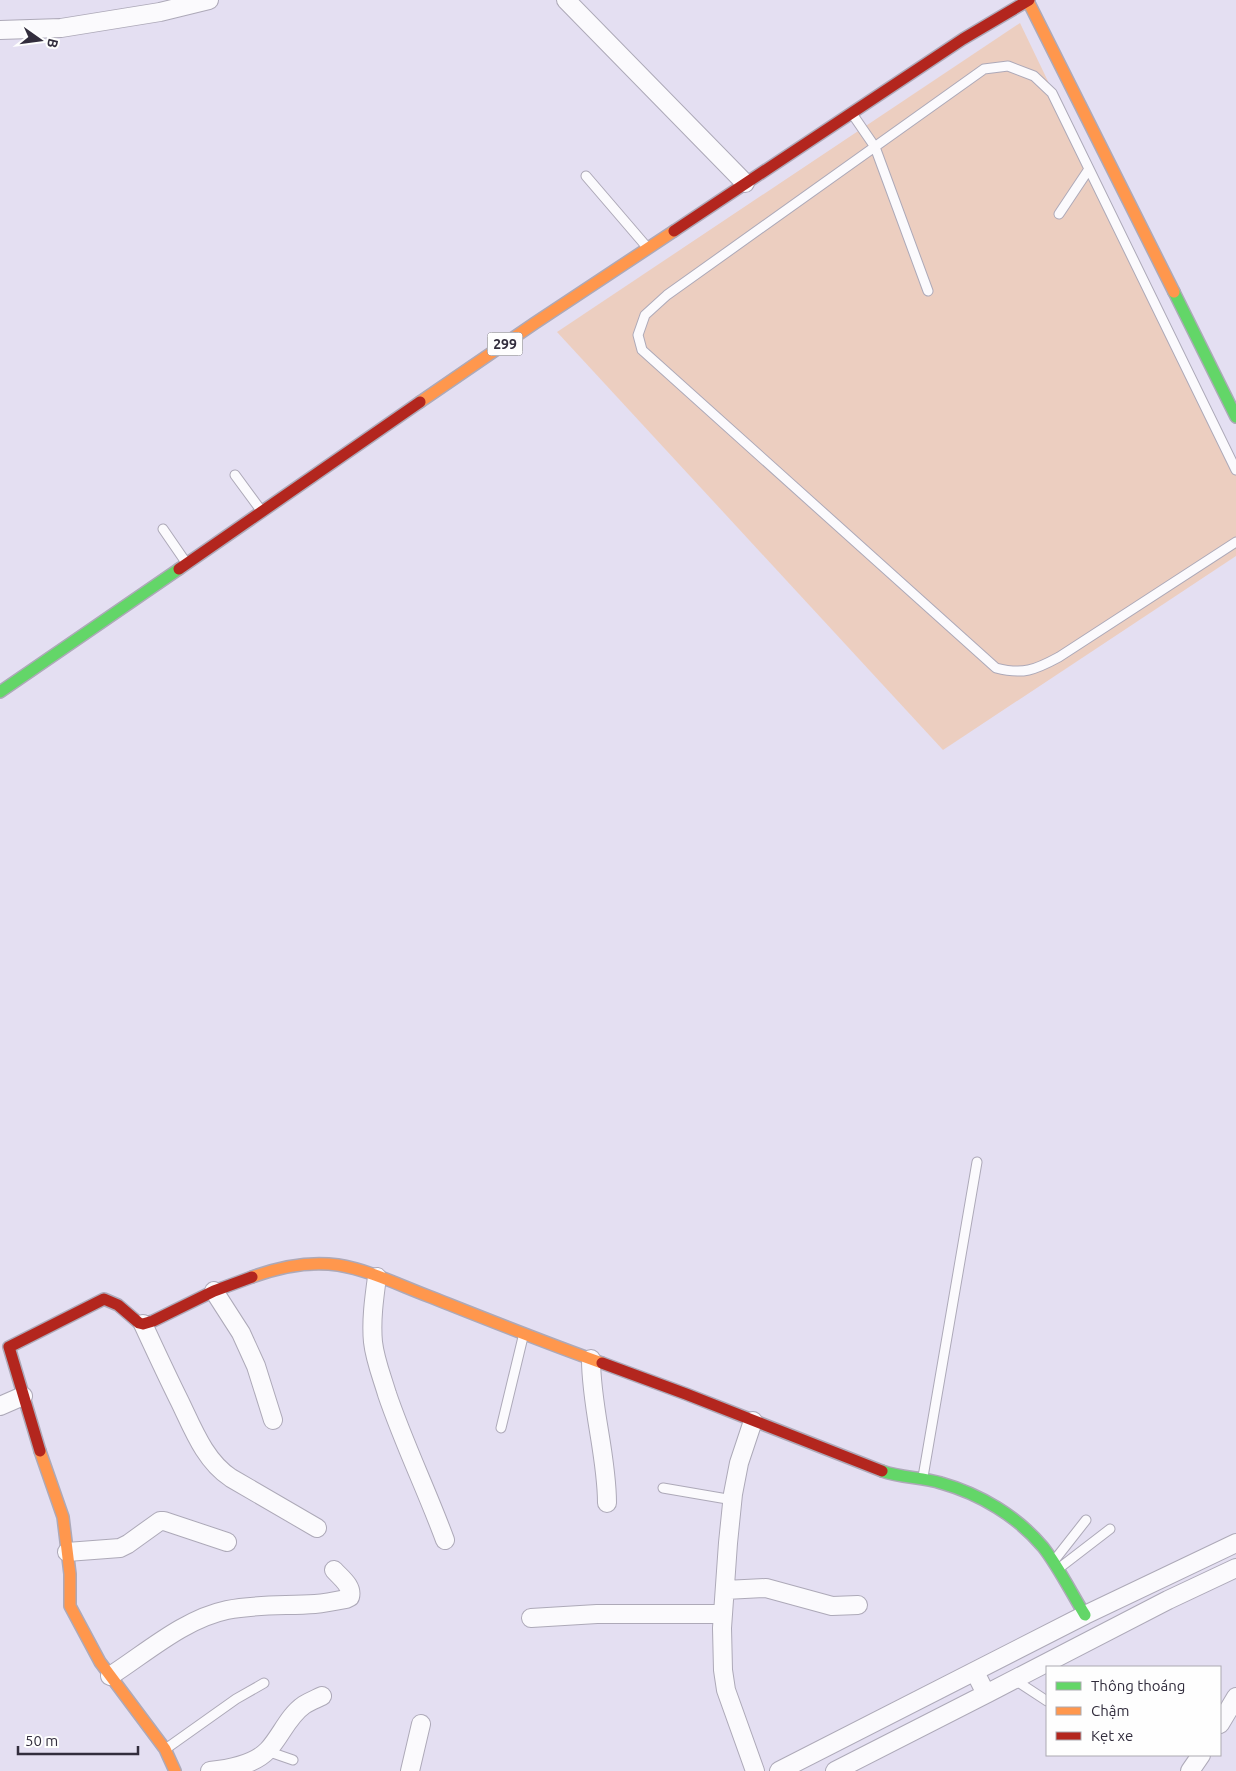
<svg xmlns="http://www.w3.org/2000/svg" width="1236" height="1771" viewBox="0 0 1236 1771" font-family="Ubuntu,sans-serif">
  <rect width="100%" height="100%" fill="#e4dff2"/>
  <path fill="#eccec0" d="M1020,23l216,450v83l-293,194 -386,-418z"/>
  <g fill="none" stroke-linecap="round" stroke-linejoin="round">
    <g stroke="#ada9b8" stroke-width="11">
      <path id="lane" d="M853,115l22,32 53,144
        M586,176l60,70
        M1059,214l30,-45
        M1236,470l-184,-377 -18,-17 -26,-10 -24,3 -317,226 -22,20 -7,20 4,15 354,318c27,7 39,2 63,-11l177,-115
        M235,475l25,34
        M163,529l22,32
        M501,1428l22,-91
        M923,1477l54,-315
        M663,1488l70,12
        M1053,1562l33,-42
        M1058,1569l52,-40
        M1015,1680l32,21
        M167,1748l69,-49 28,-16
        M267,1751l26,9"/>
    </g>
    <g stroke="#ada9b8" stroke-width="20">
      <path id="street" d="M566,0l179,183
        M0,30l61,-2 99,-16 49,-12
        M377,1277c-3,22 -6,44 -4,65 2,18 9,35 14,52 17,50 40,97 58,146
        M214,1291l27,42 15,33 17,54
        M143,1324c12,26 24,52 37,78 13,27 25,59 51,76l86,50
        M591,1359c0,48 16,96 16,144
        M0,1406l23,-10
        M753,1421l-14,42 -6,31 -5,49 -6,85 1,42 3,20 29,81
        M67,1552l53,-4 8,-4 32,-23h4l63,21
        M725,1590l41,-2 66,18 26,-1
        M531,1618l66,-4h126
        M110,1676c36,-23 74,-57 117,-66 30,-6 59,-4 88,-6 11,-1 21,-3 31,-5l4,-2c3,-11 -9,-19 -16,-27
        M986,1694l182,-94 68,-32
        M1220,1724l16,-27
        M210,1771c19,-2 44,-6 58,-21 13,-14 20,-34 36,-45 6,-4 12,-6 18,-9
        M410,1771l11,-47
        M779,1771l306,-156 151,-72
        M835,1771l151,-77 -11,-22
        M1190,1771l11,-16"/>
    </g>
    <g stroke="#ada9b8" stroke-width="14">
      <path id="fast" d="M1174,292l62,125
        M0,692l179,-123
        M882,1471c19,7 40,6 59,12 39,11 76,33 102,64 15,19 29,47 42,68"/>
    </g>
    <g stroke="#ada9b8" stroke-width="14">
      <path id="slow" d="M1028,1l146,291
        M420,402l115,-79 139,-92
        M252,1277c27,-10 58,-16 86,-12 31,5 61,20 90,31 58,23 115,46 174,67
        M40,1451l23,66 7,57v32l30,56 65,87 10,22"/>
    </g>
    <g stroke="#ada9b8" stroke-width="14">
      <path id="jam" d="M674,231l289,-192 66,-39
        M179,569l241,-167
        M602,1363l84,31 196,77
        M40,1451l-31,-104 95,-48 14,6 21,18 4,1 10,-3 61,-30 38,-14"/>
    </g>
    <use href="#lane" stroke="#fbfafd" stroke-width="9"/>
    <use href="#street" stroke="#fbfafd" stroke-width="18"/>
    <use href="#fast" stroke="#63d668" stroke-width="11"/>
    <use href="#slow" stroke="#ff974d" stroke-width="11"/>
    <use href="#jam" stroke="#b3261e" stroke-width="11"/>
  </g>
  <g text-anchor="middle" stroke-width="4.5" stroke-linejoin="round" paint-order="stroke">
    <rect fill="#fefefe" stroke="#6f6c77" stroke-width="1" x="487.5" y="332.5" width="35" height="23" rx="4"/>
    <g font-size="14" font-weight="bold" fill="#322d3d">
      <text x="505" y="349">299</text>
    </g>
  </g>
  <rect x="1046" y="1666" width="175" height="90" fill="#fefefe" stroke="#acaab1"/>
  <rect x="1056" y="1682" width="25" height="8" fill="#63d668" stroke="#acaab1"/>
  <text x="1091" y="1691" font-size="15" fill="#322d3d">Thông thoáng</text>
  <rect x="1056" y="1707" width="25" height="8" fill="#ff974d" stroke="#acaab1"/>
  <text x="1091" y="1716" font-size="15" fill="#322d3d">Chậm</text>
  <rect x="1056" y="1732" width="25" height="8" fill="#b3261e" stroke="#acaab1"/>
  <text x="1091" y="1741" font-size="15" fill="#322d3d">Kẹt xe</text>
  <g transform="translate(40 40) rotate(104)" stroke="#fefefe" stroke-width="4" paint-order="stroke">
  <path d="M0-4L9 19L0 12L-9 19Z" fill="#322d3d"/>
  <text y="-8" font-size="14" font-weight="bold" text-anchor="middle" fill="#322d3d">B</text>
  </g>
  <path d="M18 1746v8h120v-8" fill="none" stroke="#322d3d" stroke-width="2.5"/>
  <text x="25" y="1746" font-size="15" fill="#322d3d" stroke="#fefefe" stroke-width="4" paint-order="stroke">50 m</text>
</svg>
